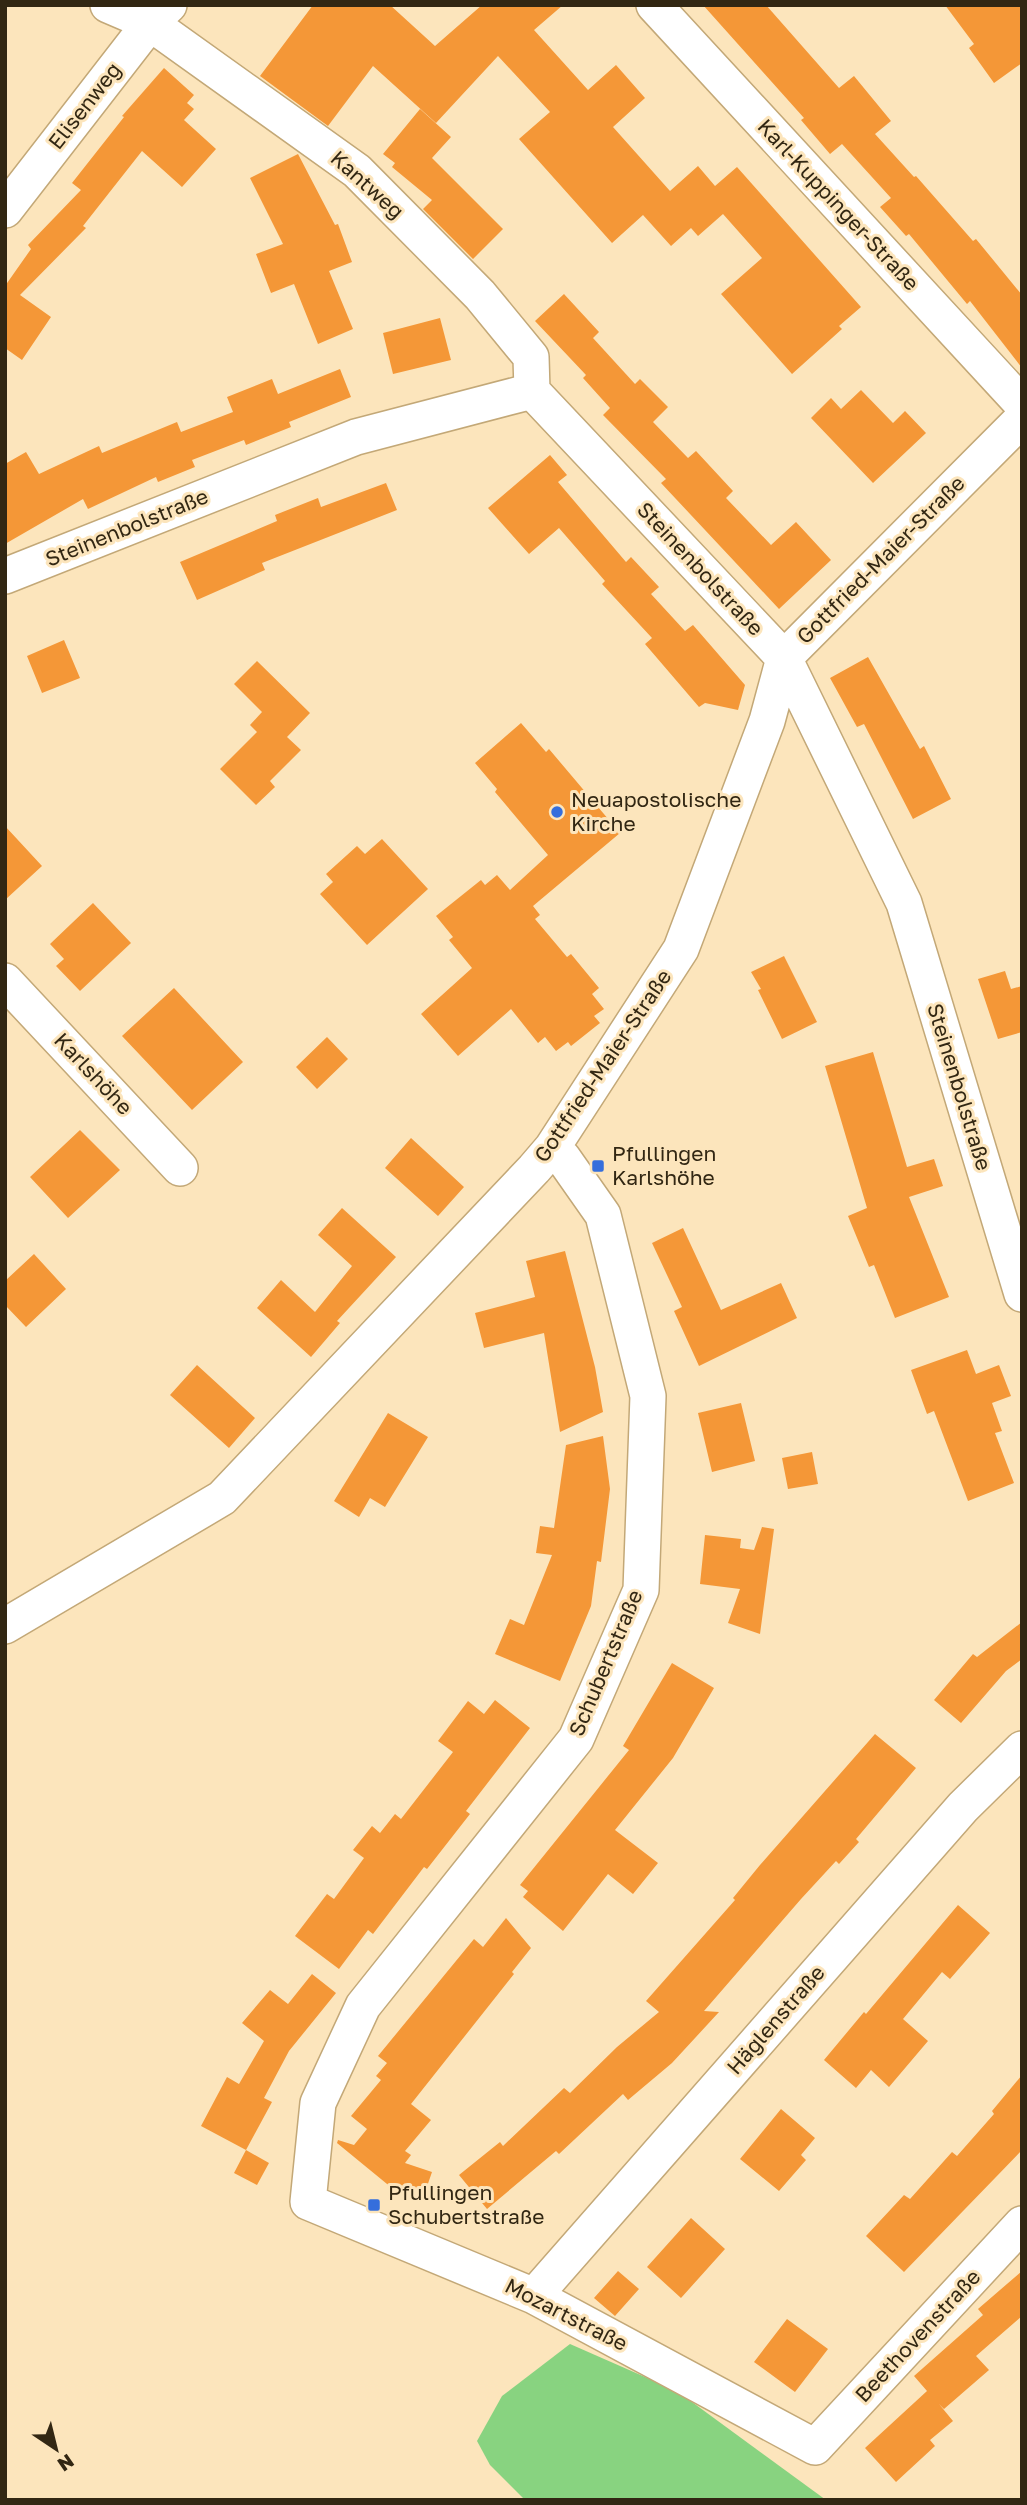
<svg xmlns="http://www.w3.org/2000/svg" width="1027" height="2505" viewBox="0 0 1027 2505" font-family="'Golos Text',sans-serif">
  <rect width="100%" height="100%" fill="#fce5bc"/>
  <path fill="#88d380" d="M570,2344l107,47 149,109h-301l-35,-35 -13,-24 25,-45z"/>
  <path fill="#f49737" d="M313,5h77l45,41 47,-41h81l-29,25 54,60 28,-25 29,33 -32,29 57,64 28,-25 17,20 22,-19 124,140 -22,19 3,3 -50,45 -71,-80 41,-36 -39,-44 -25,22 -7,-8 -20,18 -28,-31 -31,28 -93,-104 31,-27 -52,-56 -62,67 -63,-57 -45,60 -68,-50z
    M703,5h63l73,83 15,-12 37,45 -16,13 39,43 2,-1 57,65 3,-2 46,56v73l-52,-67 -3,3 -58,-70 -3,2 -26,-29 11,-9 -49,-54 -12,10 -29,-34 3,-2z
    M945,5h77v58l-28,20 -25,-35 5,-4z
    M164,68l30,27 -7,8 7,6 -10,11 32,29 -34,38 -40,-36 -59,75 3,2 -66,67 31,22 -29,43 -17,-12v-62l26,-37 -3,-4 53,-55 -9,-7 52,-66 -2,-1z
    M420,109l31,28 -19,21 71,71 -30,30 -50,-50 9,-9 -40,-33 3,-4 -12,-9z
    M298,154l37,71 3,-1 14,38 -23,9 24,58 -35,15 -24,-60 -23,9 -15,-39 27,-10 -33,-66z
    M564,294l35,38 -6,6 42,46 5,-5 28,28 -15,15 35,36 8,-7 37,40 -7,7 45,47 25,-23 35,38 -52,49 -118,-126 5,-4 -63,-64 7,-7 -27,-30 3,-3 -51,-54z
    M440,318l11,42 -58,14 -10,-41z
    M340,369l11,28 -62,25 2,5 -45,18 -2,-5 -52,20 3,7 -37,15 -2,-5 -68,32 -5,-10 -78,45v-80l21,-12 13,22 60,-28 3,7 75,-31 4,10 52,-20 -6,-15 45,-18 6,15z
    M861,390l32,33 12,-12 21,22 -53,50 -62,-65 20,-20 10,11z
    M550,455l17,20 -9,7 68,80 5,-5 28,30 -8,7 34,37 8,-6 52,60 -7,25 -33,-7 -6,4 -54,-63 7,-6 -50,-54 3,-3 -46,-53 -30,26 -41,-46z
    M386,483l11,27 -135,53 3,7 -68,30 -17,-38 97,-41 -2,-6 43,-17 3,9z
    M64,640l16,38 -38,15 -15,-37z
    M868,657l52,92 4,-3 27,53 -38,20 -49,-95 -7,3 -27,-49z
    M257,661l53,52 -23,24 14,13 -31,31 5,6 -19,18 -36,-36 37,-37 -7,-7 12,-13 -28,-28z
    M521,723l25,29 3,-3 71,84 -87,73 7,9 -5,4 32,38 4,-3 28,34 -7,6 12,15 -10,7 6,7 -29,23 -3,-4 -12,9 -11,-14 -7,6 -27,-34 -53,47 -37,-42 51,-46 -23,-28 4,-3 -17,-21 45,-36 4,5 12,-10 13,15 38,-35 -53,-63 2,-3 -22,-26z
    M5,826l37,40 -37,34z
    M382,839l46,50 -61,56 -47,-51 13,-12 -7,-8 31,-28 8,8z
    M93,903l38,40 -51,48 -24,-25 8,-7 -14,-15z
    M784,956l33,66 -35,17 -24,-49 3,-1 -10,-17z
    M1005,971l6,18 11,-3v46l-24,7 -20,-60z
    M174,988l69,74 -51,48 -70,-74z
    M327,1037l21,22 -31,30 -21,-22z
    M873,1052l34,115 27,-8 9,27 -34,11 40,100 -54,21 -21,-53 -5,2 -21,-51 19,-8 -42,-142z
    M80,1130l40,40 -52,48 -38,-41z
    M411,1138l53,49 -26,29 -53,-48z
    M342,1208l54,49 -59,64 3,2 -29,34 -54,-49 24,-28 34,32 37,-46 -34,-31z
    M683,1228l38,82 60,-27 16,35 -98,48 -25,-55 8,-4 -30,-64z
    M565,1251l30,116 8,45 -43,20 -16,-99 -60,15 -9,-35 60,-16 -9,-36z
    M34,1254l32,35 -40,38 -21,-22v-24z
    M967,1350l9,24 23,-9 12,31 -19,7 10,28 -7,2 19,50 -46,18 -34,-90 -7,3 -16,-44z
    M197,1365l58,53 -26,30 -59,-53z
    M741,1403l14,58 -43,11 -14,-59z
    M388,1413l40,24 -43,70 -15,-9 -11,19 -25,-16z
    M603,1436l7,53 -9,73 -4,-1 -6,45 -31,75 -65,-27 15,-35 14,6 28,-70 -16,-2 4,-27 14,2 12,-83z
    M812,1452l6,32 -30,5 -6,-31z
    M762,1527l12,2 -14,105 -32,-11 12,-34 -40,-5 5,-49 36,4 -1,9 14,2z
    M1022,1622v37l-16,12 -45,52 -27,-23 39,-46 4,3z
    M672,1663l42,25 -41,70 -58,72 43,33 -25,31 -25,-20 -45,57 -40,-34 5,-6 -8,-6 109,-135 -6,-4z
    M495,1700l35,28 -64,83 4,3 -43,55 -3,-2 -51,67 -5,-4 -29,39 -44,-33 32,-42 7,5 30,-41 -11,-8 19,-24 8,7 15,-19 6,5 52,-67 -15,-11 30,-40 16,13z
    M875,1734l41,34 -60,71 3,3 -20,22 -3,-3 -35,38 -97,112 15,1 -47,51 -44,37 -5,-6 -64,60 -3,-3 -69,58 -28,-34 41,-33 3,4 61,-58 6,5 47,-46 42,-35 -13,-11 89,-101 -2,-2 27,-33z
    M958,1905l32,28 -40,46 -8,-7 -39,47 25,22 -39,46 -18,-17 -15,18 -32,-28 40,-48 2,2z
    M506,1918l25,30 -19,24 2,2 -103,130 20,16 -26,31 6,4 -6,8 27,9 -10,29 -24,-8 -61,-50 1,-3 16,5 13,-16 -16,-13 30,-36 -5,-4 11,-13 -9,-7 96,-117 9,8z
    M312,1974l24,19 -47,58 -25,47 8,4 -26,48 -45,-24 26,-49 12,7 25,-43 -22,-18 28,-33 18,14z
    M1022,2075v75l-118,122 -38,-36 38,-41 6,4 42,-47 5,4 37,-42 -2,-3z
    M781,2109l34,29 -14,17 5,5 -27,31 -39,-32z
    M246,2150l23,13 -12,22 -23,-12z
    M691,2218l34,31 -44,49 -34,-31z
    M618,2271l21,18 -24,27 -21,-18z
    M1022,2271v45l-46,40 13,14 -45,39 -5,-5 14,17 -23,19 5,6 -39,36 -31,-34 62,-57 -13,-15 69,-61 -5,-6z
    M787,2319l41,30 -33,43 -41,-30z"/>
  <g fill="none" stroke-linecap="round" stroke-linejoin="round">
    <g stroke="#c3a877" stroke-width="38">
      <path id="minor" d="M108,5l42,18 207,148 123,124 51,62 1,34
        M654,5l368,399
        M5,210l145,-187 19,-18
        M5,576l351,-139 176,-46 252,267 120,245 118,391
        M5,981l175,187
        M552,1148l11,10 40,57 45,181 -7,194 -65,149 -213,267 -45,97 -10,99 226,94 281,151 207,-223
        M5,1626l217,-128 312,-329 18,-21 129,-199 86,-228 17,-63 238,-239
        M534,2296l429,-489 59,-58"/>
    </g>
    <use href="#minor" stroke="#fff" stroke-width="35"/>
  </g>
  <g fill="#356edc" stroke="#fce5bc" stroke-width="2.5">
    <circle cx="557" cy="812" r="7"/>
    <rect x="591" y="1159" width="14" height="14" rx="3.5"/>
    <rect x="367" y="2198" width="14" height="14" rx="3.5"/>
  </g>
  <g text-anchor="middle" stroke-width="6" stroke-linejoin="round" paint-order="stroke">
    <g font-size="21" fill="#322713" stroke="#fce5bc">
      <text transform="translate(85 106) rotate(-52)" y="7">Elisenweg</text>
      <text transform="translate(367 185) rotate(42)" y="7">Kantweg</text>
      <text transform="translate(838 205) rotate(47)" y="7">Karl-Kuppinger-Straße</text>
      <text transform="translate(127 528) rotate(-22)" y="7">Steinenbolstraße</text>
      <text transform="translate(881 560) rotate(-45)" y="7">Gottfried-Maier-Straße</text>
      <text transform="translate(700 569) rotate(47)" y="7">Steinenbolstraße</text>
      <text transform="translate(603 1066) rotate(-56)" y="7">Gottfried-Maier-Straße</text>
      <text transform="translate(93 1074) rotate(47)" y="7">Karlshöhe</text>
      <text transform="translate(959 1087) rotate(73)" y="7">Steinenbolstraße</text>
      <text transform="translate(606 1663) rotate(-67)" y="7">Schubertstraße</text>
      <text transform="translate(776 2020) rotate(-49)" y="7">Häglenstraße</text>
      <text transform="translate(566 2315) rotate(27)" y="7">Mozartstraße</text>
      <text transform="translate(918 2336) rotate(-47)" y="7">Beethovenstraße</text>
    </g>
    <g font-size="21" fill="#322713" stroke="#fce5bc" text-anchor="start">
      <text x="571" y="807">Neuapostolische<tspan x="571" dy="24">Kirche</tspan></text>
      <text x="612" y="1161">Pfullingen<tspan x="612" dy="24">Karlshöhe</tspan></text>
      <text x="388" y="2200">Pfullingen<tspan x="388" dy="24">Schubertstraße</tspan></text>
    </g>
  </g>
  <rect width="1027" height="2505" fill="none" stroke="#322713" stroke-width="14"/>
  <g transform="translate(56 2449) rotate(145)" stroke="#fce5bc" stroke-width="5" paint-order="stroke">
  <path d="M0-5L12 26L0 18L-12 26Z" fill="#322713"/>
  <text y="-10" font-size="19" font-weight="bold" text-anchor="middle" fill="#322713">N</text>
  </g>
</svg>
